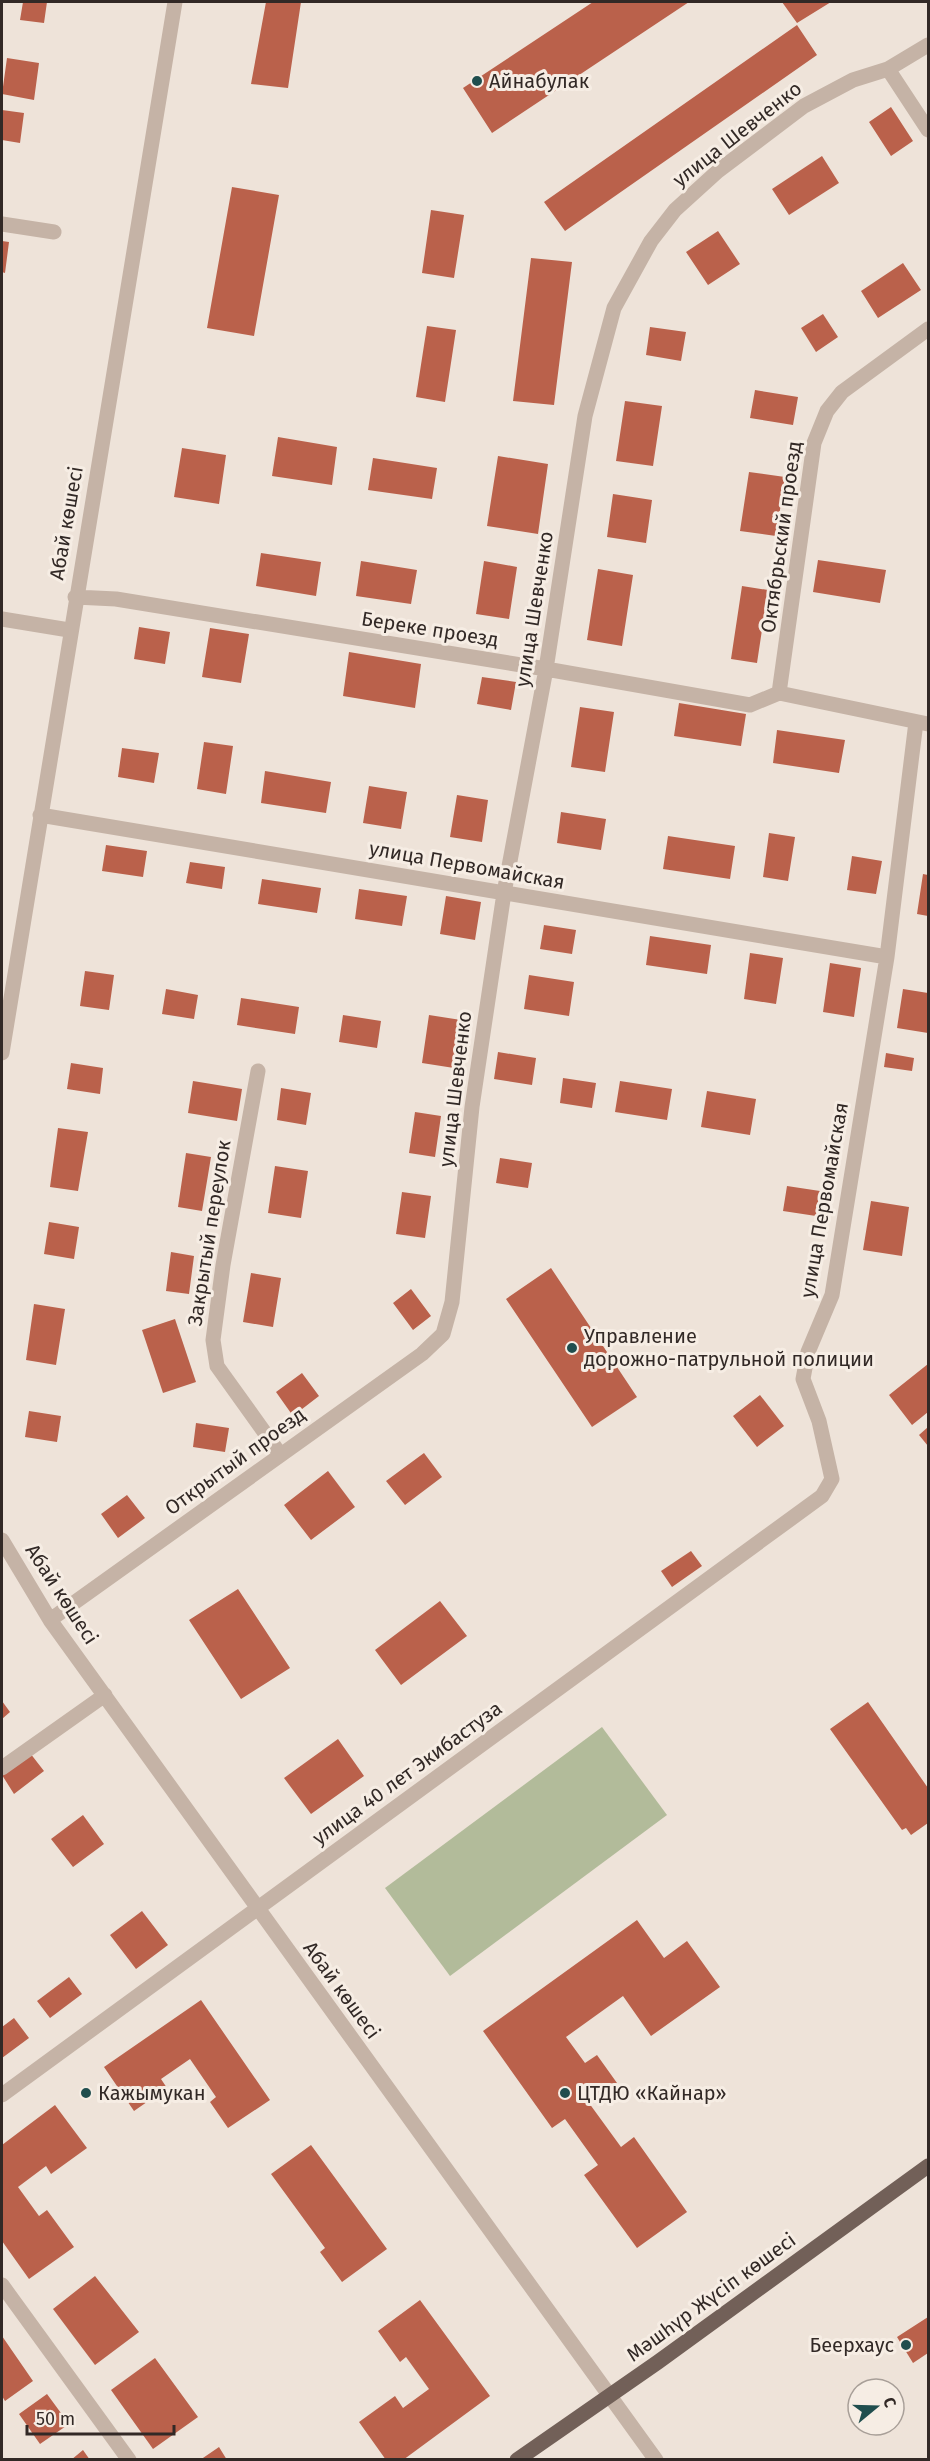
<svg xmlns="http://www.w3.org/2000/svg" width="930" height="2461" viewBox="0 0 930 2461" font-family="'Fira Sans',sans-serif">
  <rect width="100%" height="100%" fill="#eee3d9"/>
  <path fill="#b2bb9a" d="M602,1727l65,88 -217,161 -65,-88z"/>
  <path fill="#ba614b" d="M23,2h24l-3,21 -24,-3z
    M266,2h35l-13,86 -37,-4z
    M593,2h96l-197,131 -29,-45z
    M782,2h49l-34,21z
    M797,25l20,30 -252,176 -21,-29z
    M7,58l32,5 -5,37 -32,-6z
    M891,107l22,34 -22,15 -22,-34z
    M2,110l22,3 -4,30 -18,-3z
    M822,156l17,27 -50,32 -17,-26z
    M232,187l47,8 -25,141 -47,-8z
    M431,210l33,5 -10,63 -32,-5z
    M718,231l22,33 -32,21 -22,-33z
    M2,241l7,1 -4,31 -3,-1z
    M531,258l41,4 -18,143 -41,-4z
    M903,263l18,27 -43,28 -17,-27z
    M823,314l15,23 -22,15 -15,-24z
    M427,326l29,4 -11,72 -29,-5z
    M650,327l36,5 -5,29 -35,-6z
    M755,390l43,7 -5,28 -43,-7z
    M625,401l37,5 -9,60 -37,-5z
    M278,437l59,10 -5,38 -60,-9z
    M182,448l44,7 -7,49 -45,-7z
    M498,456l50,8 -10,70 -51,-8z
    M373,458l64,10 -5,31 -64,-9z
    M749,472l36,5 -9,59 -36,-5z
    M613,494l39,6 -6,43 -39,-6z
    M261,553l60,9 -5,34 -60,-10z
    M818,560l68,10 -6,33 -67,-11z
    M361,561l56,9 -6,34 -55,-8z
    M484,561l33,6 -8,52 -33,-5z
    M598,569l35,6 -11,71 -35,-6z
    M742,586l26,4 -11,73 -26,-4z
    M139,627l31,5 -5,32 -31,-5z
    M210,628l39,6 -8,49 -39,-6z
    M349,652l72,12 -6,44 -72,-12z
    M482,677l34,5 -5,28 -34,-6z
    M679,703l67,11 -5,32 -67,-10z
    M580,707l34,5 -9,60 -34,-5z
    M777,730l68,10 -6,33 -66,-10z
    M204,742l29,4 -7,48 -29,-5z
    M122,748l37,5 -5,30 -36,-6z
    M265,771l66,11 -5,31 -65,-10z
    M369,786l38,6 -6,37 -38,-6z
    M457,795l31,5 -6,42 -32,-5z
    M561,812l45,7 -5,31 -44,-7z
    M769,833l26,4 -7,44 -25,-4z
    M668,836l67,10 -5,33 -67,-10z
    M106,845l41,6 -4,26 -41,-6z
    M852,856l30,5 -6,33 -29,-4z
    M190,862l35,5 -3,22 -36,-6z
    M923,874l5,1v41l-11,-2z
    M262,879l59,9 -4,25 -59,-9z
    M359,889l48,7 -5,30 -47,-7z
    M446,896l35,6 -6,38 -35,-6z
    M544,925l32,5 -4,24 -32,-5z
    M650,936l61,9 -4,29 -61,-9z
    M750,953l33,5 -7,46 -32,-5z
    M830,963l31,5 -7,49 -31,-5z
    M85,971l29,4 -5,35 -29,-4z
    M529,975l45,7 -5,34 -45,-7z
    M166,989l32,6 -4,24 -32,-5z
    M903,989l25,4v40l-31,-5z
    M241,998l58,9 -4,27 -58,-9z
    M343,1015l38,6 -4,27 -38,-6z
    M429,1015l32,5 -7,48 -32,-5z
    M498,1052l38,6 -4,27 -38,-6z
    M886,1053l28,5 -2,13 -28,-4z
    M71,1063l32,5 -3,26 -33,-5z
    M563,1078l33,5 -4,25 -32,-5z
    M193,1081l49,8 -5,32 -49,-8z
    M620,1081l52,8 -5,31 -52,-8z
    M281,1088l30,5 -5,32 -29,-5z
    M707,1091l49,8 -6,36 -49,-8z
    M415,1112l26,4 -6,41 -26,-4z
    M58,1128l30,4 -10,59 -28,-4z
    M186,1153l25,4 -9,54 -24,-4z
    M500,1158l32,5 -4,25 -32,-5z
    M275,1166l33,5 -7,47 -33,-5z
    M787,1186l33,5 -4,25 -33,-5z
    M402,1192l29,4 -6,42 -29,-4z
    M871,1201l38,6 -7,49 -39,-6z
    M49,1222l30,5 -5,32 -30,-5z
    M171,1252l23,4 -5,38 -23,-3z
    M551,1268l86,129 -45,30 -86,-128z
    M251,1273l30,5 -8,49 -30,-5z
    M411,1289l20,27 -18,14 -20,-27z
    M34,1304l31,5 -9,56 -30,-5z
    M175,1319l21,63 -33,11 -21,-63z
    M928,1364v48l-16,13 -23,-30z
    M302,1373l17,23 -26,20 -17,-24z
    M760,1395l24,31 -27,21 -24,-31z
    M29,1411l32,5 -4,26 -32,-5z
    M196,1423l33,5 -4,24 -32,-5z
    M928,1427v19l-9,-11z
    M424,1453l18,24 -37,28 -19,-24z
    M328,1471l27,36 -44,33 -27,-35z
    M127,1495l18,23 -27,20 -17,-24z
    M691,1551l11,15 -30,21 -11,-16z
    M238,1589l52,79 -49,31 -52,-79z
    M440,1601l27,35 -66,49 -26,-35z
    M2,1701l8,11 -8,7z
    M868,1702l60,86v35l-17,12 -5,-7 -4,2 -72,-101z
    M338,1739l26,37 -53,38 -27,-36z
    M30,1753l14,18 -30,23 -12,-19z
    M83,1815l21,29 -31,23 -22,-28z
    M142,1911l26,34 -32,24 -26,-34z
    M637,1920l27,38 23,-17 33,46 -69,49 -28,-40 -57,41 19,26 12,-8 20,28 -28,20 32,44 13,-10 53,75 -50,36 -53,-73 14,-10 -33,-46 -13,9 -69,-97z
    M69,1977l13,17 -32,24 -13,-17z
    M201,2000l69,100 -42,28 -18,-26 6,-5 -26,-38 -29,20 6,9 -33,23 -30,-44z
    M14,2018l15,20 -27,20v-31z
    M55,2105l32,43 -36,26 -5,-8 -28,21 21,29 8,-6 27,37 -45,32 -27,-38v-96z
    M311,2145l76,104 -45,33 -22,-30 5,-4 -54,-74z
    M95,2276l44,56 -44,33 -42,-56z
    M420,2300l70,96 -87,64h-17l-27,-38 36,-26 8,12 26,-19 -23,-32 -6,5 -22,-31z
    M928,2317v36l-15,10 -16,-26z
    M2,2336l31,45 -28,20 -3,-5z
    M155,2358l43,59 -45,32 -42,-59z
    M47,2394l22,30 -29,20 -21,-30z
    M219,2447l8,13h-27z
    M83,2450l7,10h-19z"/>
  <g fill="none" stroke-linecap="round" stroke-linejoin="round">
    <path stroke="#c5b3a6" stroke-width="15" d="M888,69l40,61
      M2,224l52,8
      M75,597l41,2 430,70 204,36 29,-12 149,31
      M2,619l67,11
      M779,693l35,-250 13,-32 15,-19 86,-63
      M40,815l847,142
      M2,1053l173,-1051
      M258,1071l-35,194 -10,75 4,26 63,88
      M2,1540l48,80 606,840
      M50,1620l372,-266 21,-20 9,-32 20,-195 32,-214 42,-224 39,-253 29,-108 37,-67 24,-31 43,-39 86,-65 49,-26 35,-11 40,-24
      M2,1768l103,-73
      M2,2095l820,-599 10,-17 -13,-58 -16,-42 5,-27 24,-57 55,-338 29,-235
      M2,2285l127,175"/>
    <path stroke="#726058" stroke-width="15" d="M517,2460l141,-98 270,-196"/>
  </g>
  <g fill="#204e4e" stroke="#f6ede4" stroke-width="2">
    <circle cx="477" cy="81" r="6"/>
    <circle cx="572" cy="1348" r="6"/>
    <circle cx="86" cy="2093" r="6"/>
    <circle cx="565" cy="2093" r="6"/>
    <circle cx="906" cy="2345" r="6"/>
  </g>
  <g text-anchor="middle" stroke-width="6" stroke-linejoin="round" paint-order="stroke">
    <g font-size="20" fill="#322926" stroke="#f6ede4" text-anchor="start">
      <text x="489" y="88">Айнабулак</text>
      <text x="584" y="1343">Управление<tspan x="584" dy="23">дорожно-патрульной полиции</tspan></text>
      <text x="98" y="2100">Кажымукан</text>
      <text x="577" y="2100">ЦТДЮ «Кайнар»</text>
      <text x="894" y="2352" text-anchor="end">Беерхаус</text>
    </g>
    <g font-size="20" fill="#322926" stroke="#f6ede4">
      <text transform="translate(737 134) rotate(-38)" y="7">улица Шевченко</text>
      <text transform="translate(66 523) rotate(-80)" y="7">Абай көшесі</text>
      <text transform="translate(781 537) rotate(-82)" y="7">Октябрьский проезд</text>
      <text transform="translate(534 609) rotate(-81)" y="7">улица Шевченко</text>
      <text transform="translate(430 629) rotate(9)" y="7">Береке проезд</text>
      <text transform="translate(467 865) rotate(10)" y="7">улица Первомайская</text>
      <text transform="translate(455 1089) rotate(-83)" y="7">улица Шевченко</text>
      <text transform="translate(824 1200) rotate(-80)" y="7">улица Первомайская</text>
      <text transform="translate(209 1233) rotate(-81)" y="7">Закрытый переулок</text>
      <text transform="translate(235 1461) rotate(-36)" y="7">Открытый проезд</text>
      <text transform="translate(62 1594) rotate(57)" y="7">Абай көшесі</text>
      <text transform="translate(407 1773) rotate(-36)" y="7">улица 40 лет Экибастуза</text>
      <text transform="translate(342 1990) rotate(54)" y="7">Абай көшесі</text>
      <text transform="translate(711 2297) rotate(-36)" y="7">Мәшһүр Жүсіп көшесі</text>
    </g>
  </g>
  <rect width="930" height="2461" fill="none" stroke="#322926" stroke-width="6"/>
  <g transform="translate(876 2407) rotate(71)"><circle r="28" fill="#f6ede4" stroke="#a89f98" stroke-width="1.5"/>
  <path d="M0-4.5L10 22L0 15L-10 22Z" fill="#204e4e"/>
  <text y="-9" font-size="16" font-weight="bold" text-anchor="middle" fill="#322926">С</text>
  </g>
  <path d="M27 2425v9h147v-9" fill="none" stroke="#322926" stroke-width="3"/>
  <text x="36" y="2425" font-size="18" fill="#322926" stroke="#f6ede4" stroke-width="4.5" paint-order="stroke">50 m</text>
</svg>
